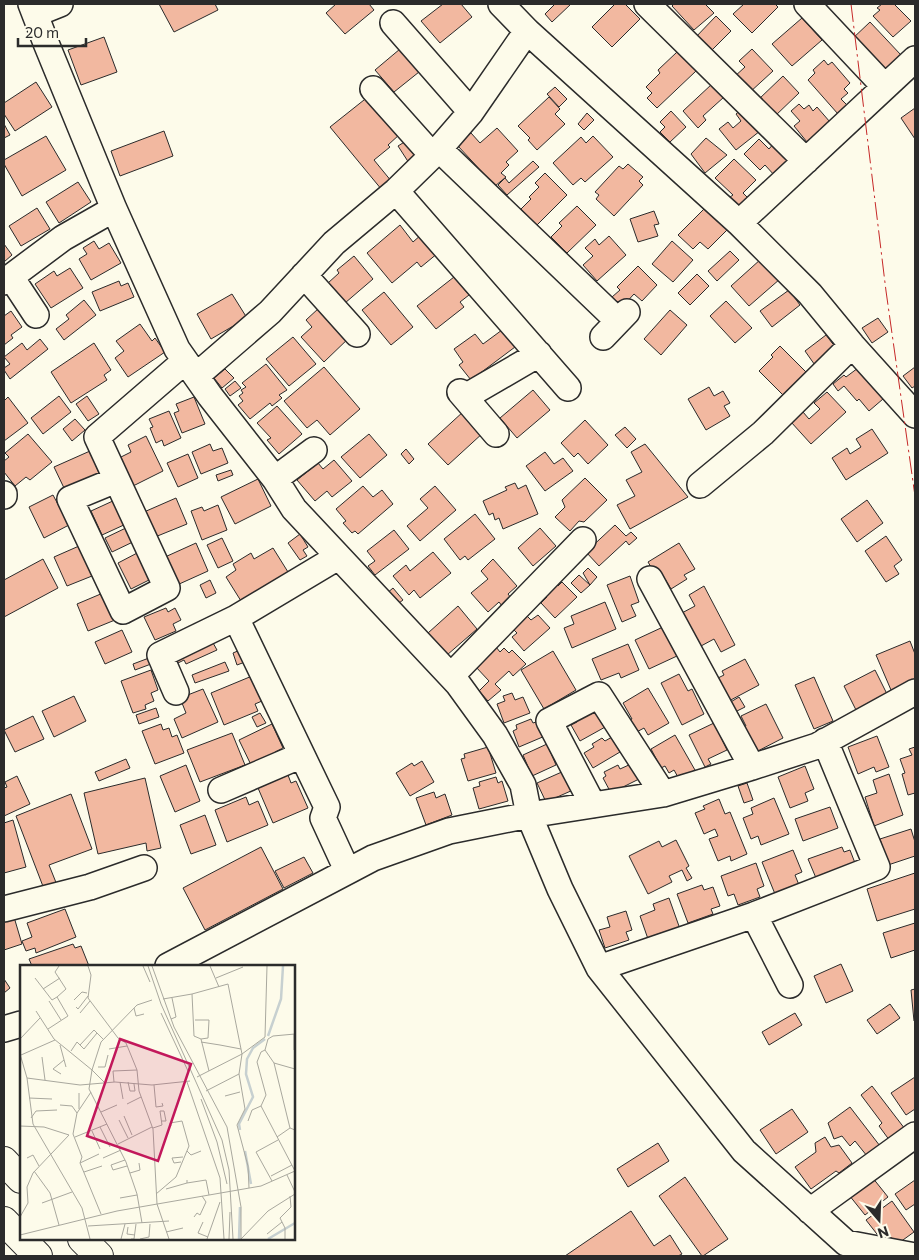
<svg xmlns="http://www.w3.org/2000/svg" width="919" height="1260" viewBox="0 0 919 1260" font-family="Commissioner,sans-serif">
  <rect width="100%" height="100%" fill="#fdfbea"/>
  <path fill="#f2b8a0" stroke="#2b2b2b" d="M159,4h56l3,6 -44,22z
    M336,4h33l5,6 -29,24 -19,-21z
    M443,4h18l11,13 -32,26 -19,-22z
    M553,4h18l-19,18 -7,-8 9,-9z
    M615,4h10l15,15 -28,28 -20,-20z
    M674,4h31l9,9 -20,17 -22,-24z
    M744,4h31l3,3 -26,26 -19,-19z
    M882,4h12l17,17 -18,16 -20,-21 7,-6 -3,-2z
    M716,16l15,15 -22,22 -15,-14z
    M802,18l20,22 -30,26 -20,-22z
    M870,22l31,33 -19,18 -31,-33z
    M104,37l13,35 -36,13 -13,-35z
    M400,49l19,23 -25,20 -19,-22z
    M752,49l21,22 -24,22 -15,-16 11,-10 -6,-6z
    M677,52l19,19 -39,37 -10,-10 5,-5 -6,-6 14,-14 -2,-3z
    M824,60l4,5 4,-3 18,21 -6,6 4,4 -7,6 6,6 -9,9 -30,-34 7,-7 -2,-3z
    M783,76l16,17 -25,24 -16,-17z
    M36,82l16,25 -37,24 -11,-17v-11z
    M712,84l12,13 -21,19 3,4 -8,8 -15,-17z
    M555,87l12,12 -8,8 -12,-13z
    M369,96l31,38 -12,11 2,2 -16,13 18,22 -10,8 -52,-63z
    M549,97l11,12 -5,5 10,10 -28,26 -9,-10 2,-2 -12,-12z
    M799,104l5,5 5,-4 4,6 4,-4 13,15 -23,20 -13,-16 6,-5 -9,-10z
    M915,108v31l-14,-21z
    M742,109l18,22 -24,19 -17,-21 9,-7 5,6 8,-7 -5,-7z
    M671,111l15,16 -16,15 -10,-10 5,-5 -5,-5z
    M587,113l7,7 -10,10 -6,-6z
    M4,124l6,11 -6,3z
    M497,128l21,23 -12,11 3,3 -8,8 5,4 -11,9 -37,-40 13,-13 9,10z
    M164,131l9,25 -53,20 -9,-25z
    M46,136l20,34 -44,26 -18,-32v-4z
    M593,136l20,21 -28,25 -4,-4 -8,7 -20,-22 28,-26 5,6z
    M706,138l21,17 -22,18 -14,-19z
    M759,139l10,10 5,-6 14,14 -3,2 4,3 -14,14 -10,-11 -5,5 -16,-16z
    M406,141l11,16 -8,6 -11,-17z
    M734,159l22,21 -13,13 5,5 -9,9 -9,-10 3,-2 -18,-17z
    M533,161l6,6 -32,28 -9,-10 7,-7 4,5z
    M628,164l15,13 -4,4 4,4 -29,31 -18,-17 3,-4 -4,-3 24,-26 4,3z
    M545,173l22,22 -30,30 -16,-16 10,-10 -2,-2 10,-10 -4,-4z
    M78,182l13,20 -32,21 -13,-21z
    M577,206l19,19 -29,28 -16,-16 11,-11 -3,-3z
    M37,208l13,21 -29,17 -12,-20z
    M705,208l22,22 -19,19 -8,-7 -7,7 -15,-14z
    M654,211l5,13 -5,1 4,11 -20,6 -8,-23z
    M400,225l13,17 9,-8 16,19 -17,14 -4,-5 -25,21 -25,-30z
    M609,236l17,19 -29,26 -14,-16 10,-9 -8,-8 10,-9 4,6z
    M94,241l5,8 10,-6 12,20 -30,17 -12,-21 8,-5 -4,-6z
    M672,241l21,19 -20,22 -21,-18z
    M4,244l8,11 -8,7z
    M730,251l9,9 -22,21 -9,-10z
    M354,256l19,23 -28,24 -17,-20 11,-10 -2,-3z
    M761,259l19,20 -31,27 -18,-20z
    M638,266l19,19 -15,16 -8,-7 -12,13 -10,-10 8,-7 -3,-3z
    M70,268l13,20 -32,20 -16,-24 19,-13 3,5z
    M697,274l12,12 -19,19 -12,-12z
    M454,277l15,18 -9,7 4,5 -28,22 -19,-23z
    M119,281l2,5 7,-3 6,14 -34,14 -8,-19z
    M789,290l11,15 -28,22 -12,-16z
    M384,292l29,35 -22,18 -29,-35z
    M232,294l15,24 -36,21 -14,-25z
    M84,300l12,15 -32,25 -8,-11 13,-10 -3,-4z
    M726,301l26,27 -17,15 -25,-27z
    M319,308l33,27 -28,27 -23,-25 11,-10 -6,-7z
    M670,310l17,15 -26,30 -17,-16z
    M11,311l11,16 -11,8 2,3 -9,7v-29z
    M878,318l10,14 -16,11 -10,-15z
    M140,324l12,17 3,-3 10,14 -37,25 -13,-19 9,-7 -8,-10z
    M502,330l13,17 -44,33 -12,-15 4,-3 -9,-13 21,-15 8,10z
    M826,335l13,17 -22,16 -12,-17z
    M293,337l23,27 -27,22 -23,-27z
    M40,339l8,10 -38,30 -6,-9v-2l6,-4 -6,-7 18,-14 5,7z
    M94,343l17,27 -7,5 3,5 -36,23 -20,-31z
    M780,346l30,30 -26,20 -25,-25 14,-14 -2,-2z
    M266,364l21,26 -8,5 3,3 -10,8 -2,-3 -20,16 -12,-14 5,-4 -4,-5 4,-3 -2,-3 5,-3 -4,-4z
    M324,367l36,42 -30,26 -13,-15 -10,8 -23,-27z
    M915,367v19l-3,2 -9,-12z
    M858,368l25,31 -14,12 -10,-12 -2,2 -13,-15 -6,5 -5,-7 11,-9 2,2z
    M225,369l9,9 -12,10 -8,-10z
    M235,381l6,7 -11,8 -5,-7z
    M709,387l5,9 9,-5 7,12 -6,3 6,10 -24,14 -18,-31z
    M533,390l17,20 -33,28 -17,-20z
    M827,392l19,20 -35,32 -20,-22 12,-10 6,7 11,-10 -6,-6z
    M59,396l12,16 -28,22 -12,-16z
    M87,396l12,18 -11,7 -12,-17z
    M8,397l20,26 -24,18v-40z
    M194,397l11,27 -23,9 -8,-20 5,-2 -3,-7z
    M277,406l25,28 -23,20 -12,-14 4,-2 -14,-15z
    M169,411l12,27 -17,8 -2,-6 -6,3 -6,-15 3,-1 -4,-8z
    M464,411l20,21 -36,33 -20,-21z
    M75,419l10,11 -13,11 -9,-12z
    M585,420l23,25 -20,19 -10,-11 -4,4 -13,-14z
    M625,427l11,12 -9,9 -12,-13z
    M872,429l16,24 -42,27 -14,-22 15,-10 3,6 11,-7 -5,-8z
    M28,434l24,28 -22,18 -4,-3 -11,9 -11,-14v-11l5,-4 -4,-4z
    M369,434l18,21 -27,23 -19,-21z
    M146,436l17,35 -30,15 -14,-28 12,-6 -3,-7z
    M210,444l3,7 9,-3 6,15 -27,11 -9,-22z
    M645,444l43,53 -58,32 -13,-24 18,-9 -9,-16 16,-8 -11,-20z
    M406,449l8,10 -5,5 -8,-10z
    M90,451l9,22 -35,15 -10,-21z
    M545,452l9,12 9,-6 10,13 -28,20 -19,-25z
    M188,454l10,24 -20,9 -11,-24z
    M334,460l18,21 -20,16 -5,-6 -12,10 -18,-21 21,-17 5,6z
    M231,470l2,5 -15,6 -2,-6z
    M585,478l22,22 -23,22 -5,-1 -9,10 -15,-14 10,-10 -3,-7z
    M258,479l13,27 -36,18 -14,-27z
    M515,483l3,6 8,-4 12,29 -35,15 -4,-11 -4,2 -2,-7 -4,2 -6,-14 24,-11 -2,-3z
    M363,486l10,11 9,-7 11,14 -35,30 -3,-3 -3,2 -9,-10 3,-2 -10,-12z
    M435,486l21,24 -36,31 -13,-15 21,-18 -8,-9z
    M53,495l16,30 -25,13 -15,-31z
    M176,498l11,26 -32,13 -11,-25z
    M115,500l11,24 -24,11 -11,-24z
    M867,500l16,23 -26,19 -16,-23z
    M218,505l9,25 -25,10 -11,-29 11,-4 2,4z
    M475,514l20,25 -27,21 -3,-4 -5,4 -16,-21z
    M615,525l11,11 5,-4 6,6 -8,7 -3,-4 -27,25 -13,-14z
    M130,526l7,14 -25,12 -7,-14z
    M540,528l16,18 -23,20 -15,-18z
    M394,530l15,19 -34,26 -7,-9 7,-5 -8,-10z
    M300,534l8,13 -5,3 4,6 -7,4 -12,-17z
    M886,536l16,24 -8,6 5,8 -13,8 -21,-31z
    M222,538l11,23 -15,7 -11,-23z
    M196,543l12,28 -31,14 -12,-28z
    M679,543l16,26 -11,6 3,4 -16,10 -6,-10 -5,3 -12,-20z
    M79,546l13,30 -25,10 -13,-29z
    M273,548l15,24 -47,29 -15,-24 10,-7 -3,-6 18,-11 3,6z
    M141,551l14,26 -24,12 -13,-26z
    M433,552l18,21 -31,25 -6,-8 -5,5 -16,-19 13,-11 4,6z
    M43,559l15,29 -54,29v-37z
    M493,559l24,27 -9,8 3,4 -9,8 -3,-4 -11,10 -17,-19 17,-14 -7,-8z
    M588,568l9,9 -7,8 -7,-12z
    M579,575l11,10 -9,8 -10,-10z
    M630,576l9,26 -8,3 5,11 -14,6 -15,-37z
    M210,580l6,13 -10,5 -6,-13z
    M554,582l4,4 4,-4 15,15 -22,21 -14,-15 6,-6 -4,-4z
    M704,586l31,59 -14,7 -7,-13 -13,7 -3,-4 -3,1 -15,-29 15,-8 -6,-11z
    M393,588l10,12 -8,6 -9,-12z
    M103,593l12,27 -27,11 -11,-27z
    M605,602l11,27 -44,19 -8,-20 10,-4 -3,-8z
    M458,606l19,23 -30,26 -19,-22z
    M166,608l2,4 7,-4 6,12 -8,4 3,7 -21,9 -11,-23z
    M538,615l12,13 -26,23 -12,-14 5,-4 -4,-4 14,-13 4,4z
    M663,627l14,29 -28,13 -14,-29z
    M122,630l10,22 -27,12 -10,-22z
    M212,641l5,9 -31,14 -2,-4 -6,3 -3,-5z
    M910,641l5,13v25l-11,5 2,5 -9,5 -3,-5 -3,1 -15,-35z
    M628,644l11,26 -18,8 -2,-5 -18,7 -9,-21z
    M496,647l4,5 4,-4 5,5 3,-3 14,14 -13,12 -4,-5 -14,13 6,6 -13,11 -9,-10 10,-10 -14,-15z
    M240,650l5,12 -8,3 -4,-12z
    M553,651l23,39 -32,19 -23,-39z
    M149,658l2,6 -16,6 -2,-6z
    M745,659l14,26 -32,17 -13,-22 10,-5 -2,-4z
    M225,662l4,9 -34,12 -3,-8z
    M151,670l7,20 -7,3 3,8 -9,4 1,4 -13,4 -12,-32z
    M875,670l13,26 -31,16 -13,-26z
    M679,674l9,17 4,-2 12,25 -22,11 -21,-42z
    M252,676l10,25 -7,3 3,7 -34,14 -13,-32z
    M814,677l19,44 -19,8 -19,-44z
    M648,688l21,35 -21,12 -4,-7 -11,6 -7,-12 6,-3 -9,-16z
    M203,689l15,33 -36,16 -8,-19 12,-6 -6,-15z
    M512,693l3,7 8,-3 7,16 -26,10 -7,-19 8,-3 -2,-5z
    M74,696l12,25 -32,16 -12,-26z
    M739,697l6,10 -12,6 -4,-10z
    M766,704l17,34 -29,15 -12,-24 4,-3 -5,-10z
    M156,708l3,9 -20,7 -3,-9z
    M589,710l2,4 7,-4 9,16 -27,15 -9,-16 6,-3 -2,-3z
    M260,713l6,10 -9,4 -5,-10z
    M33,716l11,23 -29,13 -11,-22z
    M531,719l2,4 6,-2 6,15 -26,11 -6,-16 4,-2 -1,-4z
    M714,723l13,27 -19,9 3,5 -6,3 -16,-32z
    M161,724l2,6 6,-2 3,9 5,-2 7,18 -29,11 -13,-33z
    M272,724l11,24 -8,4 3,5 -25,12 -14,-29z
    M232,733l13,32 -45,17 -13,-32z
    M675,735l20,35 -16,9 -5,-9 -5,3 -4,-7 -4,2 -10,-19z
    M877,736l12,31 -13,5 -2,-5 -16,7 -10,-27z
    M612,737l8,15 -27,16 -9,-15 10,-6 -2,-3 10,-6 3,3z
    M547,744l9,21 -24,11 -9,-21z
    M488,747l8,26 -28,8 -7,-22 4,-1 -1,-4z
    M915,747v46l-7,2 -6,-21 3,-1 -5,-14 12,-4 -3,-6z
    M126,759l4,9 -31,13 -4,-9z
    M422,761l12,21 -24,14 -14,-23 16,-10 2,3z
    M631,764l8,15 -28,14 -8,-15 3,-2 -2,-4 14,-7 2,4z
    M186,765l14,36 -25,11 -15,-36z
    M805,766l9,23 -9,4 3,8 -18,7 -12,-31z
    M564,771l9,19 -27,12 -9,-19z
    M889,774l14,41 -29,11 -9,-29 12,-4 -4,-13z
    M288,775l3,8 5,-2 12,27 -35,15 -15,-35z
    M17,776l13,28 -26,12v-28l3,-1 -2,-5z
    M496,777l2,6 4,-2 6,20 -29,8 -6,-21 7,-2 -1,-4z
    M145,778l16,70 -14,3 -1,-8 -48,11 -14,-61z
    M747,783l6,17 -9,3 -6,-17z
    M434,792l2,6 9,-4 7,21 -26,10 -10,-27z
    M71,794l21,55 -43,16 8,20 -13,4 -28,-73z
    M246,797l3,8 9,-4 10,24 -41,17 -12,-32z
    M774,798l15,36 -28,11 -3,-9 -7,3 -8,-21 10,-4 -2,-6z
    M719,799l6,15 5,-2 17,42 -16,7 -1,-5 -12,5 -9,-22 9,-3 -3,-7 -11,5 -9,-21 10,-4 -2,-3z
    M830,807l8,21 -35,13 -8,-22z
    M205,815l11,30 -25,9 -11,-29z
    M13,820l13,47 -22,6v-50z
    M911,829l4,13v14l-27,9 -8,-26z
    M676,840l13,26 -3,2 6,10 -5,3 -5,-11 -13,6 3,6 -24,12 -19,-38 30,-15 3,6z
    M261,847l22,42 -78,41 -22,-42z
    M842,847l2,5 6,-2 5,13 -39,15 -8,-19z
    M793,850l9,22 -7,3 4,10 -24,9 -13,-32z
    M304,857l9,16 -29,15 -9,-17z
    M756,863l8,23 -7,3 3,8 -22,8 -4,-11 -6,2 -7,-20z
    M915,873v36l-38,12 -10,-32z
    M702,885l2,5 9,-3 7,19 -9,3 2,5 -25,9 -11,-29z
    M669,898l11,31 -32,10 -8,-23 15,-6 -2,-6z
    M65,909l11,28 -40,16 -1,-5 -9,3 -4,-10 10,-4 -5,-14z
    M626,911l6,19 -6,2 3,8 -24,8 -6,-18 11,-3 -3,-10z
    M14,917l8,27 -18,6v-29z
    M915,923v27l-24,8 -8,-25z
    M73,944l2,4 6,-2 8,20h-57l-3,-7z
    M841,964l12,27 -27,12 -12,-27z
    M4,979l6,9 -6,5z
    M915,989v32h-1l-3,-31z
    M890,1004l10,14 -23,16 -10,-14z
    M795,1013l7,12 -33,20 -7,-13z
    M915,1077v32l-9,6 -15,-22z
    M872,1086l33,43 -15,12 -11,-15 3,-3 -21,-28z
    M850,1107l30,39 -13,10 -12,-15 -5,5 -8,-10 -8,3 -6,-16z
    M792,1109l16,23 -32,22 -16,-24z
    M825,1137l6,10 8,-2 13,18 -13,10 -3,-2 -25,18 -16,-22 21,-15 -1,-9z
    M658,1143l11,18 -41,26 -11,-18z
    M685,1177l43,62 -25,17h-1l-43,-60z
    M872,1177l16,20 -23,18 -16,-20z
    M915,1180v24l-9,6 -11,-16z
    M892,1201l22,31 -18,13 -10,-15 -6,8 -14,-18z
    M631,1211l23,35 16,-11 12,19 -4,2h-113z"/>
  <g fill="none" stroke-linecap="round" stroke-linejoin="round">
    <g stroke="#2b2b2b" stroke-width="28">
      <path id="minor" d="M31,4l15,39 68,166 63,140 33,47 65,83 19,30 164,175 37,51 28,50 6,30 31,74 39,79 145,183 102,92 69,13
        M501,4l26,27 212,192 71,71 42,51 63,70
        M647,4l159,157
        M807,4l78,83
        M35,14l25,-10
        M393,23l78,89
        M373,89l59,66
        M439,149l179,172
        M396,191l172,197
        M739,223l176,-164
        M304,275l53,59
        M11,277l25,38
        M4,282l59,-44 51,-29
        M603,337l24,-25
        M196,376l74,-64 64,-69 62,-52 43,-42 32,-37 56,-81
        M460,392l36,42
        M465,397l74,-43
        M275,479l39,-29
        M116,480l-46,19 53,112 44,-23 -70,-151 88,-76
        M700,485l63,-52 89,-88
        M4,494v2
        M650,579l102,188
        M236,618l102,-61
        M451,676l132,-136
        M176,692l-16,-37 76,-37 91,189 -4,11 24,52
        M221,790l81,-35
        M593,805l-44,-84 50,-26 64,99
        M4,909l86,-22 54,-19
        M754,915l36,70
        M168,966l205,-108 76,-27 80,-16 134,-21 89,-27 65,-21 98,-54
        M599,968l155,-53 123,-48 -52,-126
        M4,1029l17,-5
        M810,1211l105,-76"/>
    </g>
    <g stroke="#2b2b2b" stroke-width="30">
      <path id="highway" d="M4,1161l17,18
        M4,1221l34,35
        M82,1239l17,17"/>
    </g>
    <use href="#minor" stroke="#fdfbea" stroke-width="25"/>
    <use href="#highway" stroke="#fdfbea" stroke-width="28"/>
    <path stroke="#c62828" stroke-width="1" stroke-dasharray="18 4 2.5 4" stroke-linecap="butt" d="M851,4l35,287 29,205"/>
  </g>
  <g transform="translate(20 965)">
    <rect width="275" height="275" fill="#fdfbea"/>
    <path fill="none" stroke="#c7d0d0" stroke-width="2.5" d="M248,71l13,-37 2,-33M220,165l-1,-6 14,-27 -7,-23 1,-15 6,-11 12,-9M225,186l6,33M219,274l1,-32M248,274l27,-16"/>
    <path fill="none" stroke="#a9a89e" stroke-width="1" d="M68,1l3,9 -3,23 30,40 8,5 11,27 2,21 14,38 4,75 12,35M123,1l7,16M128,1l13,38 61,136 7,30 4,69M132,1l22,61 53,100 14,80v32l27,-28 27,-17M190,1l9,21M15,13l17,22 5,-3 9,-8 -11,-17 4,-6M196,13l27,-11M23,24l17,-11M143,34l29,-5M54,35l8,-8 5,1M29,36l12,19M56,42l2,2 10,-13M114,43l2,8 8,-2M16,46l18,28 38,31 -3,19 37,73 11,32 5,29M60,48l10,-12M141,48l27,58M151,54l5,-2 -4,-19M175,55h14l-1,18 -7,1M28,64l20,-13 -11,-19M274,69v16M275,69l-22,2 -5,3 -3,11 9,13 14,57 2,8 5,2M0,74l20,-21M181,77l19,3M40,80l6,22M60,80l14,-15 3,3M200,80l21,4M89,84l18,-3M245,85l-4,2 -4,10 9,33 -5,11 34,65M51,86l6,-9 7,7 13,-16 6,6M0,89l7,24 6,46 49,84 8,31M1,90l34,-15M22,92l3,23M254,98l21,6M78,102h7l3,-12M189,106l-8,-32 -7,-3 -2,-42 36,-10 14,70 -3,20 6,35 -8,16 11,41 1,22M41,109l-8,-5 11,-9M177,112l45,-23 23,-17 2,-71M7,113l53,7 35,-3 37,3 38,-4M94,117l-1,-11 24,-1M100,117l3,17M108,117l2,9h5l-1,-7M167,117l33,96 4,61M85,118l-13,-13 9,-28 36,-37 15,-5M134,120l2,22 7,-1 -1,-3M186,126l33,-17M71,127l-14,21 -4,21 9,23 -2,6 21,51M59,128v16M205,131l15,-4M9,133l23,1M181,134l16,43 10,42M107,139l14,-7M40,140l12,1 5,7M81,147l16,-7M104,151l8,19M11,153l5,-7 21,-1M99,155l9,18M228,156l4,-11 9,-4M0,161l24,1 25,8M80,162l10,20M133,163l9,-3 -2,-14h4l2,10h-5M72,166l8,18M55,172l32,-13M257,172l13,-9M98,179l34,-17M167,186l4,4 10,-4M7,193l6,-3 6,11M83,193l18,-8M105,195l-14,5 2,5 14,-4M161,197l-7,1 -2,-5 11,-1M60,198l19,-9M14,206l16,22 9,32M64,207l18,-6M110,208l10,-3 -1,-7M267,210l8,17M251,211l21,-11M167,215v3l19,-3 3,15M252,216l-16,-29 22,-12M146,224l21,-6M136,229l20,-17 13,-31 -7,-25 -12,2 1,3M100,233l17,-3M22,238l30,-11M0,252l8,-14 -1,-16 6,-14 36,-38M174,252l3,-4 3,2 6,-13 -4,-6M183,257l-5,11 10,4M68,261l81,-5M108,262l-1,7 8,1M146,267l17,-4M247,269l15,-12M0,270l97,-24 144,-25 34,-15M101,274l4,-15M111,274h3l2,-15M120,274l9,-2 1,-13M187,274l13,-37M209,274l1,-27M265,274v-11l-5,-10 11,-11 -1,-11"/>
    <path fill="#c2185b" fill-opacity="0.15" stroke="#c2185b" stroke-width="2.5" d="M100,74l71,25 -33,97 -71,-25z"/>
    <rect width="275" height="275" fill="none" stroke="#2b2b2b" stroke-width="2.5"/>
  </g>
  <rect width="919" height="1260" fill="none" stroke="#2b2b2b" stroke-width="10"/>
  <g transform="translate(879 1220) rotate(161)" stroke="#fdfbea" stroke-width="4" paint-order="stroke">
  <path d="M0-4L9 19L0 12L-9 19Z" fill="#2b2b2b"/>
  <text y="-8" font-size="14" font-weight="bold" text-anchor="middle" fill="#2b2b2b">N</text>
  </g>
  <path d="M18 38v8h68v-8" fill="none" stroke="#2b2b2b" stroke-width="2.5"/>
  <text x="25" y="38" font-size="15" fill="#2b2b2b" stroke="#fdfbea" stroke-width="4" paint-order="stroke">20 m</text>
</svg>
